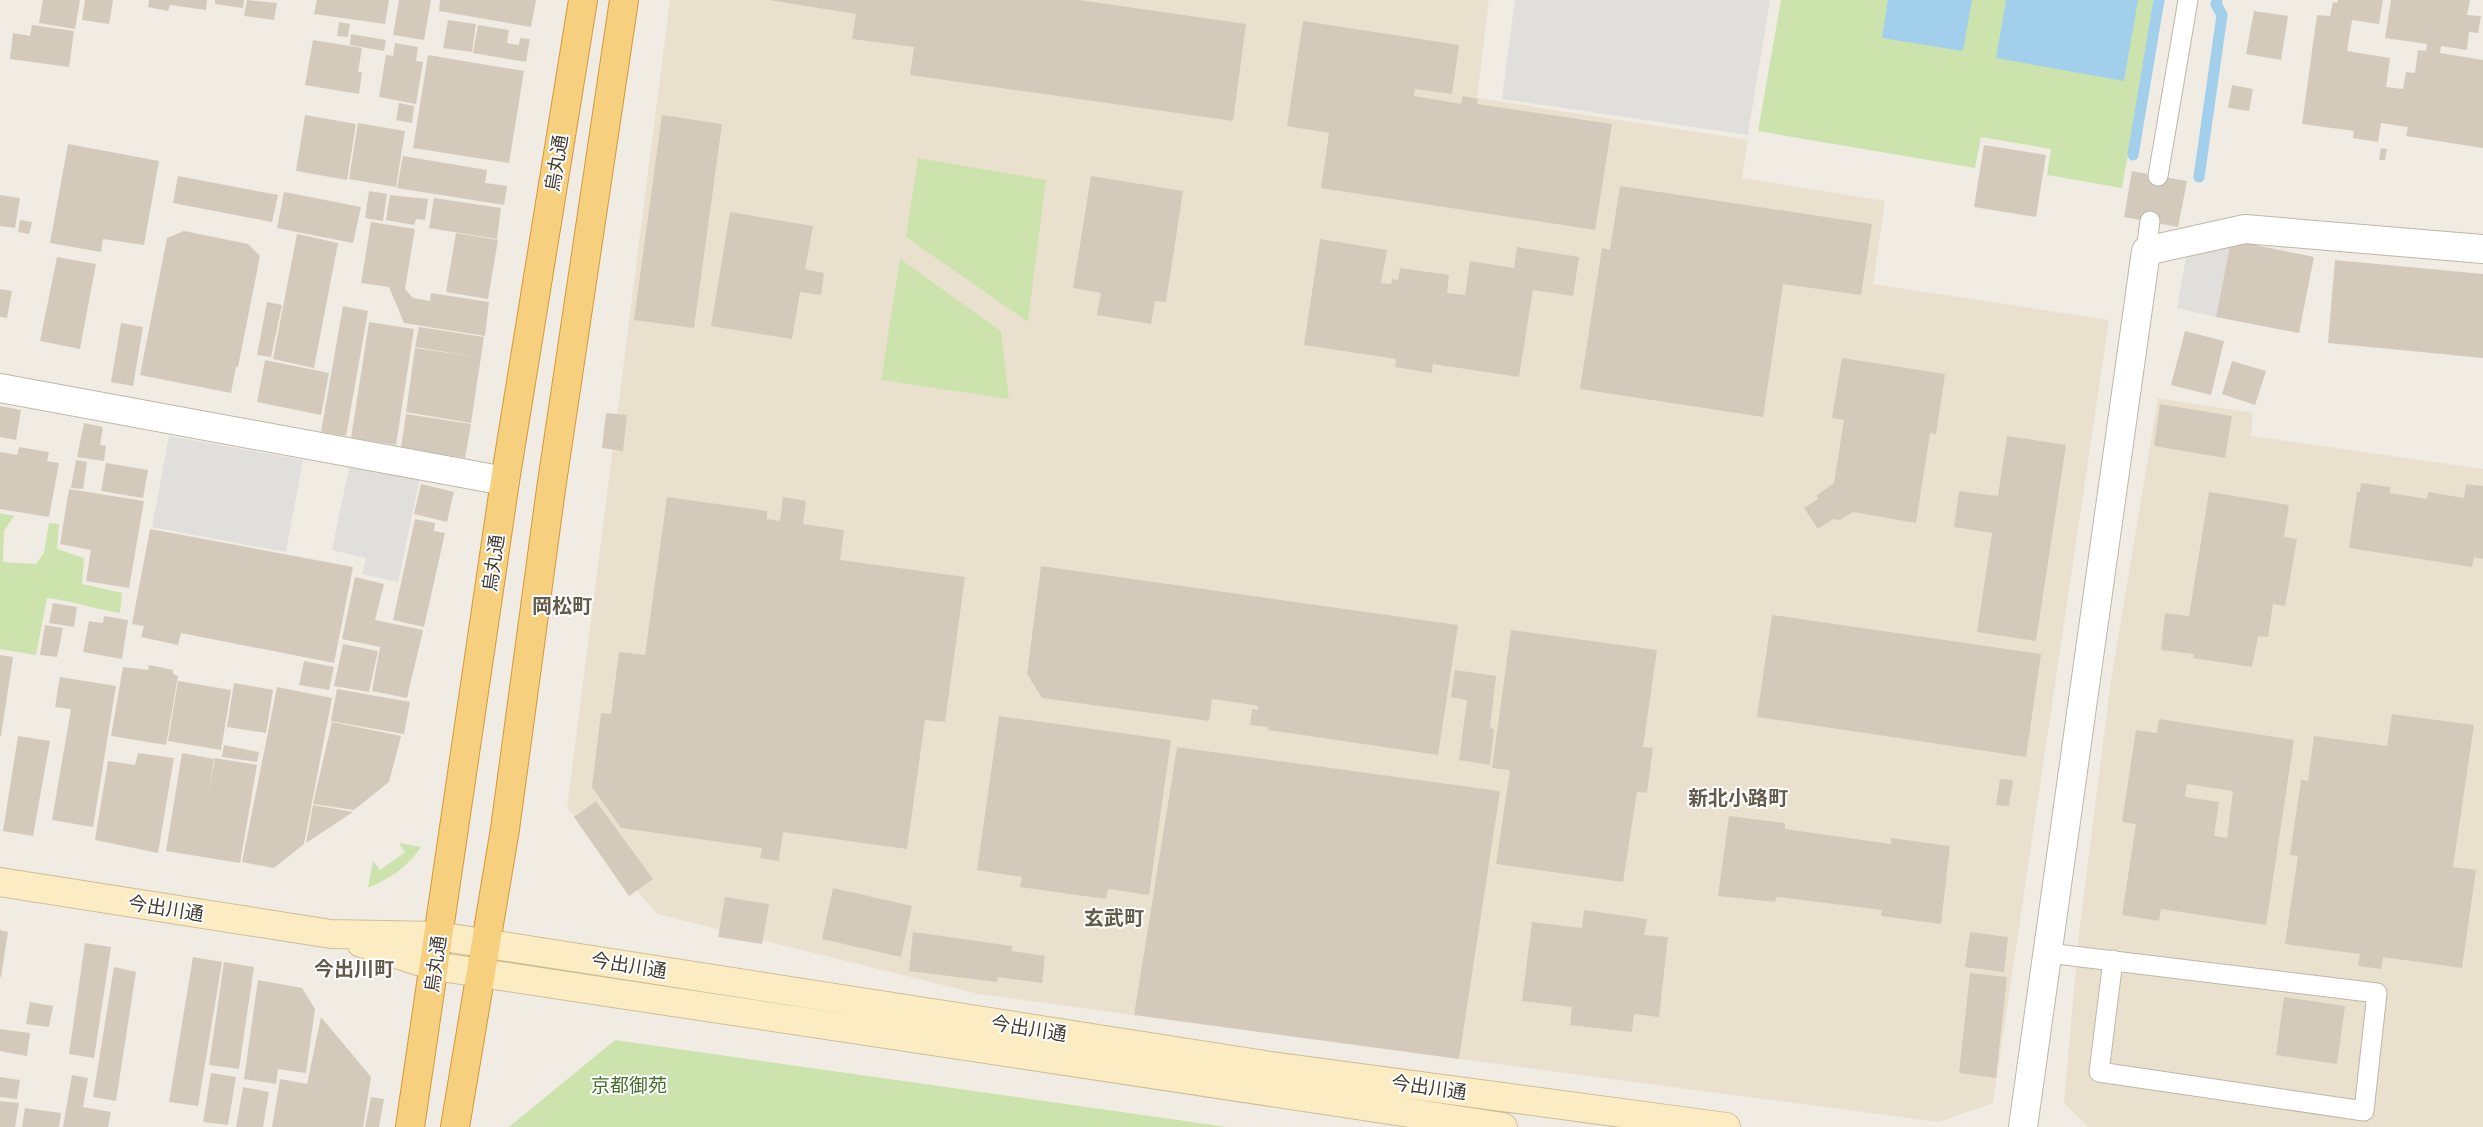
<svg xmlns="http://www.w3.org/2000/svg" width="2483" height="1127" viewBox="0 0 2483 1127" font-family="'Exo 2','Noto Sans JP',sans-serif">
  <rect width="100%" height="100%" fill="#f0ece3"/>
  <path fill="#e9e1ce" d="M670,0h819l-12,98 271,42 -6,38 143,23 -12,83 236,36 -116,783 -54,19 -480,-63 40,-268 -322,-44 -43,268 -155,-21 -322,-80 -90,-106z
    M2158,398l95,15 -2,23 232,33v658h-395l-24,-24 15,-170 32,-253z"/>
  <path fill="#cce3ae" d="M1781,0h374l-33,188 -75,-13 4,-26 -70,-12 -6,31 -217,-37z
    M918,158l128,22 -18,142 -122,-85z
    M900,259l101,72 8,68 -128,-19z
    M0,513l14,3 -10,15 -1,31 33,2 8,-11 5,-30 10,1 -2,25 27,9 -2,26 40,9 -2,20c-25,-4 -48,-12 -73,-15l-11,57 -36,-6z
    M399,843l22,4c-15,21 -30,31 -53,41l5,-27 7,9 25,-18z
    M615,1040l612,87h-718z"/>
  <path fill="#e1dfdb" d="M1515,0h255l-22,135 -246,-36z
    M2231,240l-15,77 -39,-9 10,-56z
    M169,436l134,24 -17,92 -134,-25z
    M350,463l70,14 -22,105 -36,-8 4,-16 -34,-8z"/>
  <path fill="#a2cfeb" d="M1888,0h84l-9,51 -81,-13z
    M2004,0h134l-14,81 -128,-23 10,-57z"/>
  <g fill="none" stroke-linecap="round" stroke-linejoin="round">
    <path stroke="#a2cfeb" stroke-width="11" d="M2133,155l26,-155
      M2199,177l23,-162 -6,-11 1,-4"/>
  </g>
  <path fill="#d4cabc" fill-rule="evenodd" d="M43,0h37l-5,29 -36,-6z
    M85,0h28l-4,24 -27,-4z
    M149,0h58l-1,10 -36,-5 -2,6 -20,-4z
    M215,0h29l-1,8 -28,-4z
    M247,0l30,3 -3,17 -30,-4z
    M317,0h72l-4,24 -71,-10z
    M399,0h32l-7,40 -31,-5z
    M440,0h96l-5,27 -92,-16z
    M769,0h310l167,24 -13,97 -323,-46 4,-28 -62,-8 4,-25z
    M2338,0h45l-4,24 -27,-4 -5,31 43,7 -4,29 17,2 3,-17 9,1 3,-23 8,1 1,-7 -42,-6 6,-38h79l-3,15 14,1 -3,17 -9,-1 -2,18 -26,-4 -1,7 43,7v88l-77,-12 2,-9 -27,-4 -3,19 -25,-4 1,-7 -52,-7 15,-109 13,1 3,-14 4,1z
    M2254,11l34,5 -7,44 -35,-6z
    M448,20l28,4 -4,28 -29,-4z
    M1303,21l156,24 -7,49 -37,-5 -1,7 47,8 2,-8 15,3 -1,5 135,20 -17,106 -274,-42 8,-55 -42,-7z
    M339,22l11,2 -2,13 -11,-1z
    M32,25l42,6 -5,36 -59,-8 3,-26 17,3z
    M478,25l31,5 -2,13 12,2 1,-7 10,1 -4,23 -53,-9z
    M351,34l35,6 -2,11 -34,-6z
    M313,40l49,8 -4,24h4l-3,22 -54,-9z
    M395,43l23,4 -2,14 7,1 -7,42 -37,-7 7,-42 7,1z
    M428,55l96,16 -15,92 -96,-15z
    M2232,85l21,4 -4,22 -21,-3z
    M399,103l15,3 -2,17 -16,-3z
    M305,115l51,9 -9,56 -51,-9z
    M662,115l60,9 -28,204 -60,-8z
    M358,123l47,8 -9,56 -47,-8z
    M68,144l91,17 -15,84 -41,-6 -2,13 -51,-9z
    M1984,145l62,10 -10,62 -62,-10z
    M2381,148l6,1 -2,11h-6z
    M403,156l84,14 -2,13 22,3 -3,19 -107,-17z
    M2132,171l55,10 -9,46 -54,-10z
    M178,176l100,19 -6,27 -99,-19z
    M1091,176l92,15 -17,111 -11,-1 -4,23 -54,-9 4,-22 -28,-5z
    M1620,186l252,38 -11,71 -78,-11 -20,133 -183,-28 22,-141 8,2z
    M369,191l18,3 -4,27 -18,-3z
    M284,192l77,15 -8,36 -76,-15z
    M0,195l20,3 -5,30 -15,-2z
    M390,195l38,4 -3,21 -9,-1 -2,6 -28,-5z
    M434,198l67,10 -4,31 -68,-11z
    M730,212l83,14 -8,43 19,4 -3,22 -21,-3 -8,47 -81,-13z
    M20,220l12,2 -3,12 -11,-2z
    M371,222l44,7 -10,60 8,9 17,3 1,-8 58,9 -4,34 -81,-13 -15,-36 -28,-4z
    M184,231l64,13 12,12 -22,111h-2l-5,26 -91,-18 27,-137z
    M456,233l42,7 -10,59 -42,-7z
    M297,234l41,9 -24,125 -41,-9z
    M1320,239l67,11 -6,33 10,1 1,-5 6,1 2,-12 49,7 -2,18 18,2 5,-34 44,7 3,-21 62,10 -6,39 -40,-6 -14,87 -86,-13 -1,9 -37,-6 1,-8 -92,-14z
    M2231,240l83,17 -15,76 -83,-16z
    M57,257l39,7 -16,85 -40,-8z
    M2335,260l148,14v84l-155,-15z
    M0,289l12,2 -5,27 -7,-1z
    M267,302l15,3 -11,52 -14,-2z
    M343,306l25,5 -22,125 -25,-4z
    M369,322l45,7 -18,116 -45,-7z
    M121,323l22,4 -10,59 -22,-4z
    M419,327l65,10 -13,86 -65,-11 9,-64 61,9 -61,-10z
    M2185,331l39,10 -13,54 -40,-10z
    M1842,358l103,16 -9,60 -6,-1 -14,90 -63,-11 -13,8 -7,-1 -15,10 -14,-21 14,-9 -1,-4 17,-12 10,-63 -12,-2z
    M265,360l64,13 -8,42 -64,-13z
    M2232,361l34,10 -11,34 -33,-11z
    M2160,404l72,12 -7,42 -71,-12z
    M0,406l21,4 -5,30 -16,-3z
    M606,413l21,2 -4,36 -21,-3z
    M406,414l65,10 -6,34 -64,-10z
    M84,423l19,4 -3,18 6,1 -2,15 -27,-4z
    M2007,436l59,9 -30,196 -59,-9 15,-99 -38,-6 5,-36 39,5z
    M19,447l30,5 -2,9 12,2 -10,54 -49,-8v-57l17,3z
    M76,460l11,2 -4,27 -12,-1z
    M106,463l42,7 -5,28 -42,-7z
    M2361,483l29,4v6l37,6 1,-7 36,6 2,-14 17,2v73l-9,-2 -2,10 -123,-19 8,-56h3z
    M421,484l33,8 -7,30 -33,-8z
    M69,489l75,12 -15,87 -43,-7 5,-31 -31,-6z
    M2209,492l80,13 -5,32 13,2 -12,67 -12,-2 -5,33 -10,-1 -6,31 -59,-9 1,-4 -33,-4 4,-37 24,3z
    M667,497l100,14v8l13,2 3,-24 23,4 -3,23 41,6 -4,30 125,17 -20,145 -20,-2 -18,129 -124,-17 -4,29 -19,-3 2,-10 -141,-20 -29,-41 9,-74 10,1 8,-62 26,3z
    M415,519l20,4 -1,8 11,2 -21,94 -31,-7z
    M150,529l203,38 -19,96 -153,-30 -3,12 -37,-8 3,-11 -12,-2z
    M1041,566l417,59 -20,130 -170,-25v-3l-18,-2 2,-16 6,1v-4l-24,-4 -22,-3 -3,22 -167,-23 -15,-24z
    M355,577l29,7 -9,36 48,10 -16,68 -35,-7 8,-44 -38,-8z
    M53,603l24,4 -3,20 -25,-4z
    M1772,615l269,39 -15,103 -269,-40z
    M104,616l24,4 -6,39 -39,-7 6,-31 14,2z
    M45,625l18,3 -6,29 -17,-2z
    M1511,630l146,20 -14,97 10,1 -6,45 -10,-1 -14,90 -127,-18 14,-94 -18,-2z
    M343,644l35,7 -9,41 -35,-6z
    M0,655l13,2 -12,79h-1z
    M304,661l30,6 -5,23 -30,-5z
    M149,665l24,5v4l5,2 -12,69 -55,-9 12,-69 25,3z
    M1455,670l41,6 -6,52 4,1 -4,36 -31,-5 8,-60 -16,-3z
    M60,677l56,9 -23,141 -41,-7 19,-111 -16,-2z
    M178,681l53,9 -10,60 -53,-9z
    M234,683l39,7 -7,43 -39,-6z
    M277,687l55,11 -28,146 -30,24 -32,-6z
    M337,689l73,13 -6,32 -73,-13z
    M2392,714l82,11 -21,142 23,3 -14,98 -79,-11 -2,12 -23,-3 2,-12 -75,-10 13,-88 -8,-1 11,-75 7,1 6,-45 73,10z
    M999,716l172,24 -22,155 -41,-6 -2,10 -86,-12 2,-10 -45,-7z
    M2159,719l135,21 -28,185 -105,-16 -2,12 -37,-6 14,-91 -14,-2 14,-92 21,3zM2187,784l46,7 -6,47 -13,-2 5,-34 -34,-5z
    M332,722l69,14 -12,46 -35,28 -41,-6z
    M18,736l32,5 -17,95 -30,-5z
    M224,745l35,7 -2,10 -35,-5z
    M1177,747l323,44 -41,268 -325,-44z
    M138,753l36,5 -16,95 -63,-13 13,-79 27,4z
    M182,753l32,6 -5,32 6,-33 42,7 -17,98 -74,-12z
    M2000,779l13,1 -4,26 -13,-1z
    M596,801l57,78 -24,17 -55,-79z
    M313,805l40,7 -47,31z
    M1729,816l56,7v6l106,15v-6l59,8 -9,78 -60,-8 1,-6 -105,-13 -2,5 -57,-6z
    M833,888l79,18 -11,51 -79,-18z
    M725,897l44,7 -7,40 -44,-7z
    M1584,910l63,9 -3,16 24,2 -9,80 -25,-3 -2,18 -62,-7 2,-18 -50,-6 10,-79 50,6z
    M0,930l8,2 -7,45h-1z
    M913,932l99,14v5l33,5 -3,27 -44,-6 -1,5 -88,-11z
    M1970,932l38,5 -4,35 -39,-5z
    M85,943l26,4 -17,111 -25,-4z
    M193,957l29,5 -24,144 -29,-4z
    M224,962l30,5 -15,102 -30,-4z
    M114,967l22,5 -20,129 -23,-4z
    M1970,973l37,4 -11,101 -37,-5z
    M258,980l44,8 13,21 -9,64 -28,-4 -2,15 -32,-5z
    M2284,997l61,9 -8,58 -61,-9z
    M30,1002l23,4 -4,21 -23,-3z
    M321,1017l50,60 -8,50h-91l8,-48 27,5z
    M0,1029l30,4 -3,23 -27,-5z
    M211,1073l25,4 -8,48 -25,-3z
    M72,1075l16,3 -5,29 28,5 -3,15h-45z
    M0,1077l20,3 -3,19 -17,-2z
    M243,1087l26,5 -6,35h-27z
    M371,1097l13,2 -5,28h-14z
    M0,1101l19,2 -4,24h-15z
    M25,1108l36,5 -2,14h-37z"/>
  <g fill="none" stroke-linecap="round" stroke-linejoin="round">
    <g stroke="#beb6a9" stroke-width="21">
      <path id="service" d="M2158,176l30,-176
        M2146,251l4,-30
        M2048,953l329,40 -13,118 -265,-39 14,-112"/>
    </g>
    <g stroke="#beb6a9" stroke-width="30">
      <path id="minor" d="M0,388l505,93
        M2023,1127l123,-876 99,-22 238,20"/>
    </g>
    <g stroke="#cebe95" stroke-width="30">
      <path id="secondary" d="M0,882l331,52 107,2 833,130 455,61
        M361,943l73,23 1069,161"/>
    </g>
    <g stroke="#d3983a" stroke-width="30">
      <path id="trunk" d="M410,1127l95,-646 78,-481
        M455,1127l50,-298 46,-340 73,-489"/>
    </g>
    <use href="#service" stroke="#fff" stroke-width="19"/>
    <use href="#minor" stroke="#fff" stroke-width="28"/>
    <use href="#secondary" stroke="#fbecc3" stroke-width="28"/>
    <use href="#trunk" stroke="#f6cf7f" stroke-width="28"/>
  </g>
  <g text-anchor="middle" stroke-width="4" stroke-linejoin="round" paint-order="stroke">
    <g font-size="19" fill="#423c34" stroke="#fff">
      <text transform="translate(556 163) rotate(-81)" y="7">烏丸通</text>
      <text transform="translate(493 563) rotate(-82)" y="7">烏丸通</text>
      <text transform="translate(166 908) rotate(9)" y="7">今出川通</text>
      <text transform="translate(435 964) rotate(-82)" y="7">烏丸通</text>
      <text transform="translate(629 965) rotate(9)" y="7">今出川通</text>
      <text transform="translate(1029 1028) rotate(9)" y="7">今出川通</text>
      <text transform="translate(1429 1087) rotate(8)" y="7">今出川通</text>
    </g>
    <g font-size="19" fill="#466f2b" stroke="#fff">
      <text x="629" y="1092">京都御苑</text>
    </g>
    <g font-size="20" font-weight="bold" fill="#645a4c" stroke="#fff">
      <text x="562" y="613">岡松町</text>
      <text x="1738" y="805">新北小路町</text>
      <text x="1114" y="925">玄武町</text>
      <text x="354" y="976">今出川町</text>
    </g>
  </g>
</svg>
